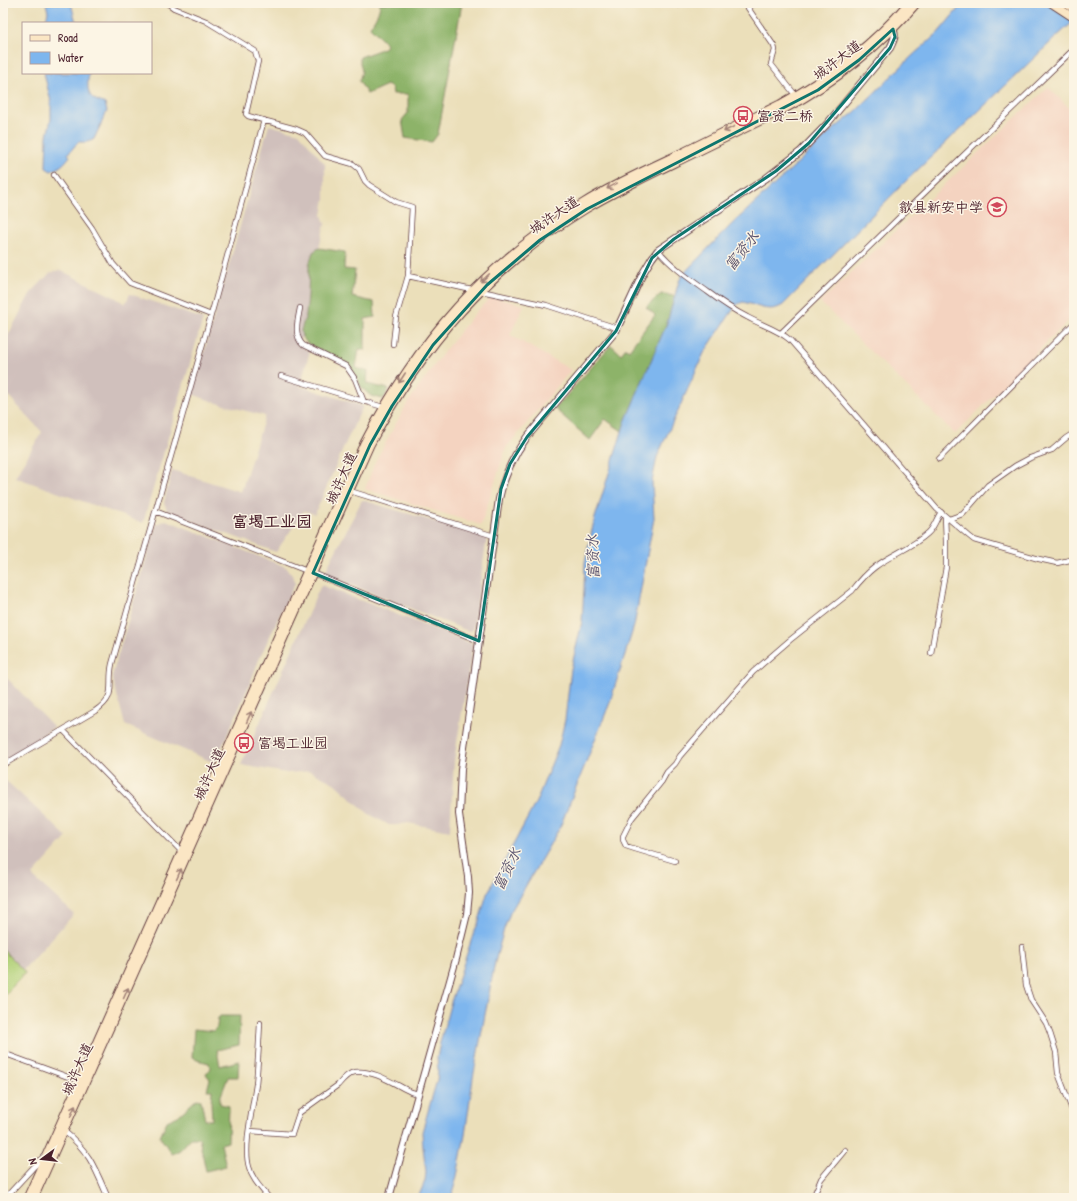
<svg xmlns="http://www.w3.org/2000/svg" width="1077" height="1201" viewBox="0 0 1077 1201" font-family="'Patrick Hand','LXGW WenKai TC',sans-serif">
  <rect width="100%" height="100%" fill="#fcf5e5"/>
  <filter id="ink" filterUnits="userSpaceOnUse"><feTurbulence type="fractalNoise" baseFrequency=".025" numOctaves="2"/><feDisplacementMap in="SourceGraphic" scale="8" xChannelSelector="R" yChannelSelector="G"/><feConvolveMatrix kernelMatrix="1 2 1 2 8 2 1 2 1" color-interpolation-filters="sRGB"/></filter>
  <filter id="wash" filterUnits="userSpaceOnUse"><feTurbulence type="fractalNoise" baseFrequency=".012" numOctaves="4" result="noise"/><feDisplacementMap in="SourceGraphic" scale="16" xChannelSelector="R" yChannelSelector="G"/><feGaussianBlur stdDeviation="0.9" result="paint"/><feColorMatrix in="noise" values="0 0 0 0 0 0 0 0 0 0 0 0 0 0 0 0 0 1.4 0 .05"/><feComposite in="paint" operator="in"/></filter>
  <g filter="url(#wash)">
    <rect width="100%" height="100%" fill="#ebdfba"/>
    <path fill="#f4d3c0" d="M1048,87l26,26v202l-119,119 -135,-132z
      M491,297l33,8 -14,30 61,35 -65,78 -25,77 -116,-36 10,-27 29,-53 9,-14 33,-46 29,-36z"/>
    <path fill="#d0c0bc" d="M269,125l30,8 26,31v35l-3,16 3,9 -6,24 -6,4 -4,13 -1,30 -2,20 -5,15 1,7 -6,6 14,8 -10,35 63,20 -17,36 -31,72 -11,-3 -28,41 -108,-40 -4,-9 8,-33 69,22 24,-76 -48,-13 -25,-9z
      M60,270l56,28 9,6 5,-10 73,25 -60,204 -128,-46 27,-45 -39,-42v-45l27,-51 20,-21z
      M362,500l125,37 -14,93 -5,1 -144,-57z
      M166,520l120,47 8,11 1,5 -35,74 -10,26 -35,80 -90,-38 -13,-49 44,-151z
      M321,585l152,59 -19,117 -4,70 -42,-8 -12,2h-7l-20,-11 -35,-31 -24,-12 -23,2 -46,-8z
      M3,674l51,53 -42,29 -9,5z
      M3,778l64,59 -35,39 42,38 -51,56 -20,-20z"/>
    <path fill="#b2d179" stroke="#7e7852" d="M3,950l20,20 2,3 -22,24z"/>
    <path fill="#8db369" stroke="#6c694a" d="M380,3h82l-24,131 -6,8 -27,-4 -3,-18 6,-7v-19h-15l-1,-6 -5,-3 -20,9 -8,-13 3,-10 -2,-8v-6l22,-8 4,-3 -2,-5 -14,-14c4,-7 10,-15 10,-24z
      M319,248l26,4 -1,17 11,1 -3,27 22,5 1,15 -10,2v31l-6,-1 -3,19 12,3 -1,13 22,5 -6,10 -12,-3 -6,-5 -6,-7 -8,-16 -5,-5 -38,-19 -6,-7 -1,-7 5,-15 2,-20 1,-30 4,-13z
      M661,294l14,2 -8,27 -42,99 -3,9 -17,-12 -15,21 -35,-31 56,-64 10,9 5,-6 3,2 26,-35 -9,-8z
      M220,1016h20l-1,29 -22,5 3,16 19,-5 -1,16h-10l-8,21v6l9,2 -1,36 -7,2 5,22 -20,5 -7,-33h-8l-11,12 -8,4 -12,-17 7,-16 11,-5 19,-17 4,1 4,20h7l-1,-17 1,-13h-5l3,-11 -4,-5 4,-6 -1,-5 -12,-3 -5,-3 2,-28 19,2 4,-4 1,-9z"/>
    <path fill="#7eb6ee" stroke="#646a8c" d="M46,3h25l5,20h-31l3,-11z
      M963,3h111v18l-19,17 -150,144 -122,123c-14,9 -26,0 -40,-3l-5,2 -3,3 -31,46 -47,104 -5,25 2,36 -20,108 -25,79 -49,122 -50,86 -6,16 -9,33 -22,116 -8,57 -8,41 -6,22h-33l7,-17 1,-9 -3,-25 -1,-15 15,-52 1,-10 -1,-12 3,-15 10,-38 24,-73 4,-8 9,-30 49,-92 23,-57 6,-25 6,-51 11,-47 2,-34 1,-26 9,-41 31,-99 42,-99 12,-42 4,-7 47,-48 105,-98 20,-16 57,-56 26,-23z
      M44,73h45c-1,9 -4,22 7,27 3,2 6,2 9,4l2,7 -13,28c-5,4 -10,3 -16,3l-10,12 2,2c-5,7 -10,12 -19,15l-5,-3v-3l1,-29 4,-17v-17z"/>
  </g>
  <g filter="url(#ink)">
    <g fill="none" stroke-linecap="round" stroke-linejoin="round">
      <g stroke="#623c40" stroke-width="6">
        <path id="minor" d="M167,3l7,5 32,13 49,30 3,10 -12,53 2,2 48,13 9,4 20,23 28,8 6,5 6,12 4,4 27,17 16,5 -4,69 -12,41 -3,27
          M755,3l-7,5 26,38 1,4 -4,14 25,32
          M679,5l2,-2
          M54,175l38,53 21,36 17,19 81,32
          M658,250c14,17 32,29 50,42 12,9 25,18 39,25 14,8 30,12 43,23l147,169 32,27 5,4 65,19 18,4 17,-4
          M408,276l64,14
          M481,291l65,14 71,23
          M300,308c-2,12 -7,27 3,37l43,21 9,13 9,23
          M781,333l135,-132 158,-152
          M281,376l102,31
          M939,459l135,-136
          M350,491l144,45
          M155,511l152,60
          M949,519l14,-5 25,-29 27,-19 15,-8 22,-8 14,-12 8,-5
          M313,573l166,68
          M931,653l15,-86v-26l-1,-25
          M63,730l118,121
          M3,765l92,-54c23,-16 12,-24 17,-47l103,-363 49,-181
          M675,861l-40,-12 -9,-3 -3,-6v-4l9,-18 30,-37 5,-9 8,-8 5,-8 73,-84 37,-32 62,-49c7,-9 15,-18 23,-24 17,-13 37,-19 53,-34 6,-5 8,-14 13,-21
          M1022,947l4,38 5,15 15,23 4,10 6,19 2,21 16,42
          M260,1023c-1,20 -2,41 -4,61 -3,23 -13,63 -7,83 3,12 12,21 20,31
          M3,1053l76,28
          M64,1131c26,21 31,37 44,67
          M250,1131l42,3 7,-21 39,-28c4,-5 10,-12 17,-13 18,-3 41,13 56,20l7,2
          M5,1198l38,-41
          M813,1198l8,-19 24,-29"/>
      </g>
      <g stroke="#623c40" stroke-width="8">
        <path id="tertiary" d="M389,1198l67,-239 11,-45 2,-21 -1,-16 -9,-63 2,-45 38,-270c5,-23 14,-43 28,-62l89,-106 27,-58 9,-15 6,-8 107,-71 35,-27 27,-28 63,-76c4,-8 8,-15 0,-22"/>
      </g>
      <g stroke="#623c40" stroke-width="9">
        <path id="secondary" d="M1051,3l23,15
          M1065,3l9,6
          M27,1198l337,-755c53,-102 121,-180 219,-240 32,-20 66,-35 100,-51 32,-16 65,-32 97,-48 48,-26 93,-59 128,-101
          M34,1198l336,-753c53,-100 118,-176 216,-236 32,-19 66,-35 99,-51 33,-16 66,-32 98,-48 51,-27 97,-63 134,-107"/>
      </g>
      <use href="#minor" stroke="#fff" stroke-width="4.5"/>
      <use href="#tertiary" stroke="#fff" stroke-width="6"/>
      <use href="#secondary" stroke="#fbe6c4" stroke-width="7"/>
    </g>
    <defs><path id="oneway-shaft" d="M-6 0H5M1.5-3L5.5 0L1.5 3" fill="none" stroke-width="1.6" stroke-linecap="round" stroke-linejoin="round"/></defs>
    <g stroke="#a28278">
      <use href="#oneway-shaft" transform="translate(729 129) rotate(154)"/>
      <use href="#oneway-shaft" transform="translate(612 186) rotate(151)"/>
      <use href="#oneway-shaft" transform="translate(485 278) rotate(137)"/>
      <use href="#oneway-shaft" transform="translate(402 378) rotate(123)"/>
      <use href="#oneway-shaft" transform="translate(249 717) rotate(-66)"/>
      <use href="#oneway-shaft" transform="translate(179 874) rotate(-66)"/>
      <use href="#oneway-shaft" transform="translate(126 993) rotate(-66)"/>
      <use href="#oneway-shaft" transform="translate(73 1111) rotate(-66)"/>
    </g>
  </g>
  <path fill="none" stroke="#0f766e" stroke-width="3" stroke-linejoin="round" d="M893,29l2,8 -5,11 -81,95 -33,28 -102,68 -22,19 -36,73 -89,106 -17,27 -9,25 -22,152 -166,-68 57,-128 22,-39 41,-61 54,-60 53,-45 47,-31 231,-119 41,-30z"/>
  <defs>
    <g id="bus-ring" transform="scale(1)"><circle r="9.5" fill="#fcf5e5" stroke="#d1495b" stroke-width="1.5"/><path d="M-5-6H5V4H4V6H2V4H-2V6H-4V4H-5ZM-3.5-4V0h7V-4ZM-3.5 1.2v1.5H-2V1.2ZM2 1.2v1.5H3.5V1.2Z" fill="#d1495b"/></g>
    <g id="school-ring" transform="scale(1)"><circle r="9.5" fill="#fcf5e5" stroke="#d1495b" stroke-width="1.5"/><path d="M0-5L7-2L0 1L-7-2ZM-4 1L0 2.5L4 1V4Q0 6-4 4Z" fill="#d1495b"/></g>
  </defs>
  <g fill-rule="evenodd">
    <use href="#bus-ring" x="743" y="116"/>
    <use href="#school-ring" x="997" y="207"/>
    <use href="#bus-ring" x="244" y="743"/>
  </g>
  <g text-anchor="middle" stroke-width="3" stroke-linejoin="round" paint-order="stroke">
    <g font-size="14" fill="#4a1f2b" stroke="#fcf5e5">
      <text transform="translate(837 60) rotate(-37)" y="5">城许大道</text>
      <text transform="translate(554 215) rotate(-34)" y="5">城许大道</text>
      <text transform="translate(341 478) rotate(-66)" y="5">城许大道</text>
      <text transform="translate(209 774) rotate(-66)" y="5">城许大道</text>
      <text transform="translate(77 1069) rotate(-66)" y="5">城许大道</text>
    </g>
    <g font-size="14" fill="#4a1f2b" stroke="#fcf5e5" text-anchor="start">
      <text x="757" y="121">富资二桥</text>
      <text x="983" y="212" text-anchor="end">歙县新安中学</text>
      <text x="258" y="748">富堨工业园</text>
    </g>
    <g font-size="15" font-style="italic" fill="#5c546f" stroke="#fcf5e5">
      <text transform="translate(742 251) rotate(-52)" y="5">富资水</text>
      <text transform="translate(593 557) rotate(-92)" y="5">富资水</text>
      <text transform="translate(507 869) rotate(-64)" y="5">富资水</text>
    </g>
    <g font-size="16" font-weight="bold" fill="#4a1f2b" stroke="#fcf5e5">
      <text x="272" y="527">富堨工业园</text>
    </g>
  </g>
  <rect width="1077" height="1201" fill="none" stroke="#fcf5e5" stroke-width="16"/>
  <rect x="22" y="22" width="130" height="52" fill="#fcf5e5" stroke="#b59f9b"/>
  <rect x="30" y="35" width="20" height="6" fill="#fbe6c4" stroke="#b59f9b"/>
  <text x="58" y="42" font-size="12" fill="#4a1f2b">Road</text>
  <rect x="30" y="52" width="20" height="12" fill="#7eb6ee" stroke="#b59f9b"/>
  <text x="58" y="62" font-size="12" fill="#4a1f2b">Water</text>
  <g transform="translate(42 1159) rotate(255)" stroke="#fcf5e5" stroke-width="3" paint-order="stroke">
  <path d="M0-3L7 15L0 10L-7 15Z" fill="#4a1f2b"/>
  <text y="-6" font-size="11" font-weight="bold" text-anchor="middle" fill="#4a1f2b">N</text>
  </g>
</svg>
